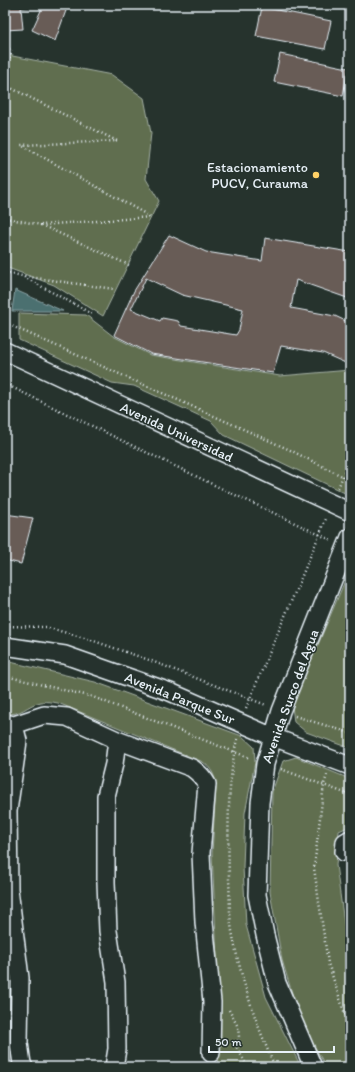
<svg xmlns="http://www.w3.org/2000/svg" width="355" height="1072" viewBox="0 0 355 1072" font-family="Itim,sans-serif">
  <rect width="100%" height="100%" fill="#26332d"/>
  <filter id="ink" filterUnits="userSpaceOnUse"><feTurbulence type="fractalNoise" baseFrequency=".025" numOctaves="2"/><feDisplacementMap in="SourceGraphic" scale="8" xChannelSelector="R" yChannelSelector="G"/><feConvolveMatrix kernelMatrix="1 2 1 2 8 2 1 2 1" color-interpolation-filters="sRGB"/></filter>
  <g filter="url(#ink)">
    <path fill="#616e50" stroke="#a4b0a4" d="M7,55l105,20 32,23 7,35 -5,46 13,22 -56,115 -49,-31 -49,-18v-193z
      M19,313l67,2 27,21 37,19 130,21 70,-6v124h-3l-123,-59 -13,-14 -77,-35 -22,-3 -93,-43z
      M350,569v179l-44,-16 -12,-10 -2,-16z
      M6,661l89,21 147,54 12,11 1,15 -10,51 -2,54 3,58 20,72 35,70h-83v-88l-6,-125 4,-69c-1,-10 -5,-17 -13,-23l-145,-59c-6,-1 -11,-2 -17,-1 -13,2 -21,15 -36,11v-51z
      M296,757l54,22v47l-11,5 -3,34 9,65 5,20v117h-24l-15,-27 -16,-37 -13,-43 -12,-68 2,-100 11,-31z"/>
    <path fill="#4b6f6f" stroke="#8aa3a6" d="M15,290l48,21h-51z"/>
    <path fill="#685c56" stroke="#e8f1f8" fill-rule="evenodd" d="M5,5h63l-13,36 -23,-11 11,-24 -22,2 2,21 -18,1z
      M262,7l69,14 -6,28 -69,-13z
      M280,54l68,14 -5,28 -69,-14z
      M169,235l37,17 56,9 3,-23 85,14v47l-54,-19 -5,28 44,8 15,7v42l-27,-12 -42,-7 -8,27 -122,-19 -37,-19 20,-44zM146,278l36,17 61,14 -4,21 -3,5 -55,-9 -3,-5 -16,-3 -2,3 -29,-12z
      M5,514l28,4 -12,46 -16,-4z"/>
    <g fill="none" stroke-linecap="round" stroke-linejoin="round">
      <g stroke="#e8f1f8" stroke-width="20">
        <path id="minor" d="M5,351l345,161
          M5,646l60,9 105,37 103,45 77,29
          M5,723l9,2 30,-10 23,2 50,23 75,28c7,5 11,9 15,16l-6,69 3,69 8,80 -1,51
          M14,725l4,16 -10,70 1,78 11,89 -1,65 3,21 2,3
          M344,852l1,-10 5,-3
          M114,1067l3,-18 -1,-67 -8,-51 -2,-49v-86l8,-32 3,-24
          M313,1067l-36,-84 -12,-48 -8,-40 3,-92 5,-39 16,-53 69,-174"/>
      </g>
      <path stroke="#e8f1f8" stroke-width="2.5" stroke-dasharray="1 3" stroke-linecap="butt" d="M5,49h7l-7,30
        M5,85l112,56 -96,4 130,72 -110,8 88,40
        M5,218l36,7
        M5,272l17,4 92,13
        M24,277l70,38
        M5,323l283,126 62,31
        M5,384l205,99 121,57
        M338,488l12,-29
        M5,626l41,1 45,13 58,20 117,45
        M5,676l88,21 157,61
        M246,708l80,-189
        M295,716l55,17
        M237,739c-10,46 -9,93 -8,140 1,17 0,35 3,52 8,46 24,93 43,136
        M281,769l69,26
        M327,775l-3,9 -10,84 14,95 19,57 3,4
        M229,1010l9,17 1,10 -2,11 8,14"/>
      <use href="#minor" stroke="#26332d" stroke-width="17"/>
    </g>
  </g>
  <circle fill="#ffd166" stroke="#26332d" stroke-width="1.5" cx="316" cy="175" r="4"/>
  <g text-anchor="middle" stroke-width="3" stroke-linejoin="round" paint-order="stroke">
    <g font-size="14" fill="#e8f1f8" stroke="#26332d" text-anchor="end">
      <text x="308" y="172">Estacionamiento<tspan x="308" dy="16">PUCV, Curauma</tspan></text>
    </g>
    <g font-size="14" fill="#e8f1f8" stroke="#26332d">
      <text transform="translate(177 432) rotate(25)" y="5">Avenida Universidad</text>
      <text transform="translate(290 696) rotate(-70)" y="5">Avenida Surco del Agua</text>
      <text transform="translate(180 698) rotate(22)" y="5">Avenida Parque Sur</text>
    </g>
  </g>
  <rect width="355" height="1072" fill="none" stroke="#26332d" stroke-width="20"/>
  <rect x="10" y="10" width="335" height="1052" fill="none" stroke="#e8f1f8" stroke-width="1.5" filter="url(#ink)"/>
  <path d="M209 1046v6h125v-6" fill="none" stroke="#e8f1f8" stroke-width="2"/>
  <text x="215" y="1046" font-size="12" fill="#e8f1f8" stroke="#26332d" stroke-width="3" paint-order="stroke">50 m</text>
</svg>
